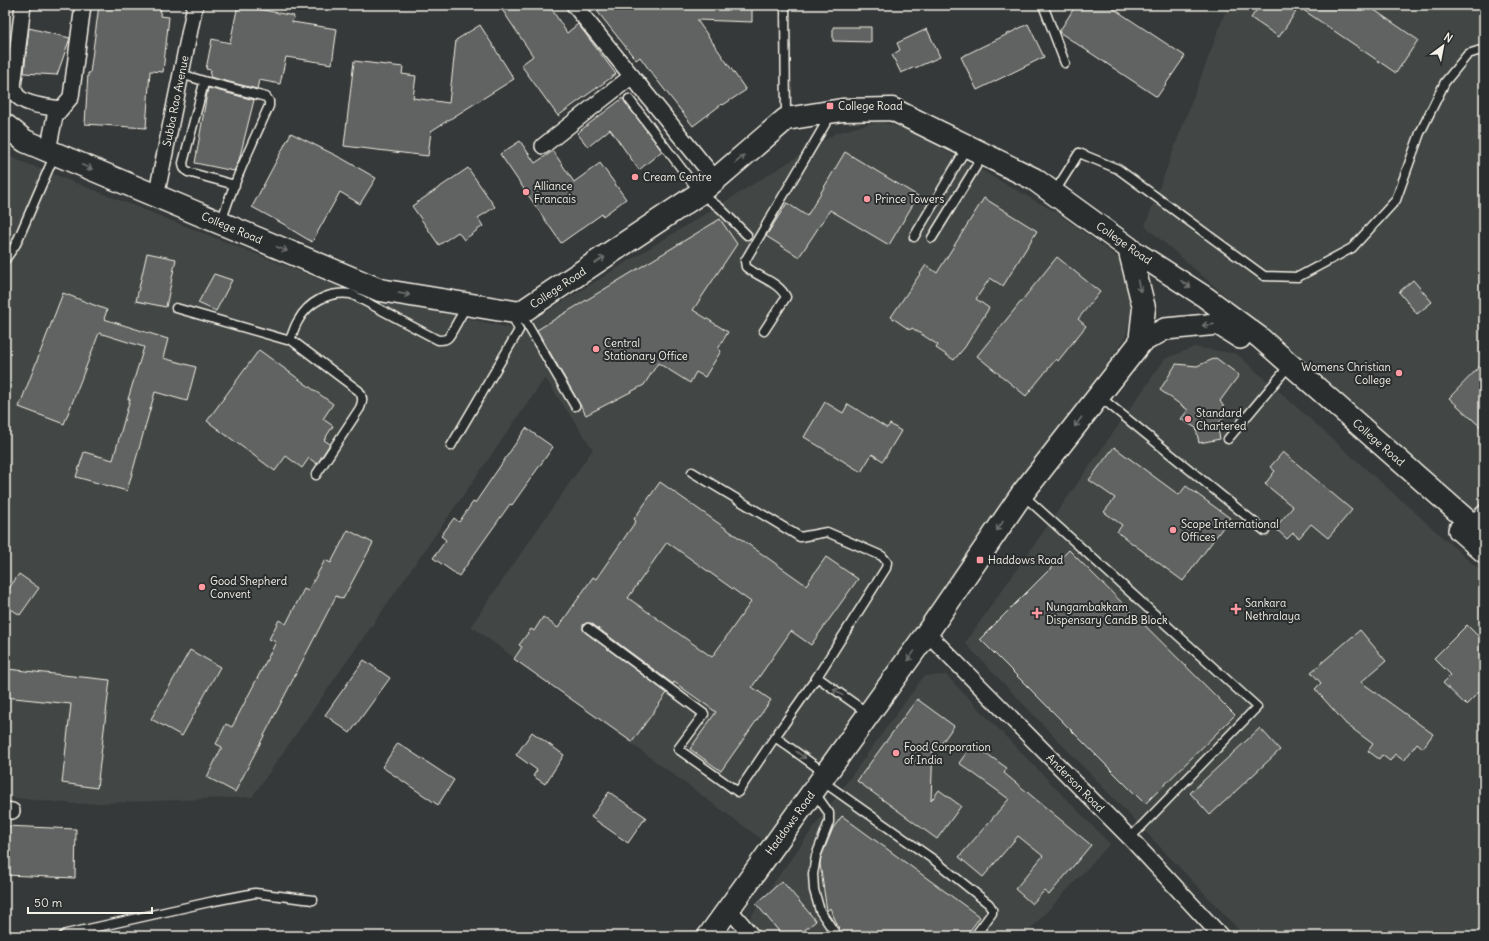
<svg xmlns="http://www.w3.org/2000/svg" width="1489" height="941" viewBox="0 0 1489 941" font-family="Delius,sans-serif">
  <rect width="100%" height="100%" fill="#363939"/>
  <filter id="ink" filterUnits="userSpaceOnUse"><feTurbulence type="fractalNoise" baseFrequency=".025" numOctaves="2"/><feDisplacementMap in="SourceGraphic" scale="8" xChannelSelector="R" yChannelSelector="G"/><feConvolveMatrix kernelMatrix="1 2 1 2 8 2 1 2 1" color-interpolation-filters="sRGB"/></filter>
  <g filter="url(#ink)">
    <path fill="#434645" d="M1228,5h256v515l-339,-294z
      M879,121l32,10 148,83 69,51 7,32 -10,41 -361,503 -293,-215 122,-177 -48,-71 -293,419 -175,7 -72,-7v-642l342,135 170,40 319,-197z
      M1194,347l43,7 247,220v362h-239l-280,-293 200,-284z
      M946,675l164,169 -86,92h-286l42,-62 144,-198z"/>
    <path fill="#616362" stroke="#f4f1e8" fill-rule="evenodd" d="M99,5h62l-1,11 9,1 -6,55 -13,-1 -4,57 -61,-4 3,-51h2z
      M238,5l56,11 -2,6 45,7 -5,35 -46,-7 -6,27 -21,-4 -2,9 -47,-12 1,-7 -5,-1 6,-30 18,4z
      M499,5h50l18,28 11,-9 38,50 -58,42 -37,-51 12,-9z
      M605,5h147v17l-55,-2 49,70 -23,15 -1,-1 -29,22 -40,-51 -13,-18 -4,3 -39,-49z
      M1076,5h32l77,51 -28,41 -98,-65z
      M1260,5h107l51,35 -22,33 -97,-66 -20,30 -28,-19z
      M1028,24l16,33 -67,33 -16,-33z
      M480,25l34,54 -83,52 -3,25 -84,-10 10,-85 49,6 -1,7 14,2 -3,22 36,5 7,-63z
      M833,27h38v15l-38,-1z
      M29,28l41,10 -13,37 -33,-2z
      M927,29l13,28 -25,11v-1l-14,6 -9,-18 8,-5 -3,-7z
      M208,88l46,12 -15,60 -5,11 -39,-8z
      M623,98l2,4 37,49 -23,19 -29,-41 -22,18 -11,-14z
      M291,133l52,26 33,19 -16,26 -20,-12 -28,50 -25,-15v-1l-35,-19z
      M520,141l15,22 18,-12 21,31 26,-19 26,36 -23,17 -1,-2 -41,29 -61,-89z
      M845,152l73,44 -29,49 -59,-35 -31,47 -33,-21 21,-33 20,13z
      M468,168l27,39 -17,11 5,8 -19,14 -6,-8 -19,13 -27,-39z
      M984,198l53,33 -34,55 -13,-8 -14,21 13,9 -24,39 -11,13 -18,-12 2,-3 -26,-17 -2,2 -19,-13 35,-52 11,8z
      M720,219l17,25 -44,66 35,22 -10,17 3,2 -16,26 -9,-5 -6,11 -32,-20 -14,22 -58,30 -49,-85z
      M147,253l29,6 -10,48 -30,-6z
      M1057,257l43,35 -22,27 8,7 -28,35 -2,-2 -30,37 -49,-40z
      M214,274l18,6 -16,31 -18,-8z
      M1413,280l19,22 -15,12 -18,-22z
      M63,293l44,17 -3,9 64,20 -5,19 33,9 -9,34 -32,-9 -28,99 -51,-14 8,-25 29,8 17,-61h-2l16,-52 -45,-14 -35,91 -45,-17z
      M259,350l74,54 -10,15 10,7 -9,14 6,4 -13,20 -8,-6 -7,10 -16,-12 -11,15 -68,-50z
      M1216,358l23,17 -19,26 8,12 -11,12 3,14 -21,4 -3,-15 -15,-9 7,-9 -28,-20 16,-26 21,2z
      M1484,362v68l-35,-32z
      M825,402l18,11 5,-9 39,24 3,-4 11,7 -18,30 -11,-7 -11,18 -57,-35z
      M526,428l27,19 -41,58 -2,-1 -51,72 -26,-18 13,-18 -5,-4 13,-18 5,4 14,-20 2,1z
      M1114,447l65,48 7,-9 44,32 -47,63 -66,-49 5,-7 -18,-13 11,-14 -26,-18z
      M1283,452l69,58 -24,28 -17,-14 -12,14 -6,-5 -6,6 -12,-11 18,-21 -28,-23 10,-13 -5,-4z
      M660,482l146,103 20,-28 32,22 -47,66 -20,-14 -39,56 19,13 -50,71 -31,-22 26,-37 -42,-30 -1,2 -82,-61h-5l-3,2v5l2,2 82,61 -35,49 -118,-83 8,-12 -3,-2 12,-16 3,2 9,-14 15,11 35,-51 3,2 40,-58 -2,-2zM667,542l84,60 -39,55 -84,-59z
      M348,530l25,13 -30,56 -7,-3 -101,196 -28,-15 15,-30 -6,-3 10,-20 6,3 44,-85 -7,-3 10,-19 7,4 18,-35 4,2 17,-31 6,3z
      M1069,550l166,165 -90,89 -165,-165z
      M19,574l20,14 -19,27 -15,-10v-11z
      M1467,625l17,17v45l-18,18 -23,-22 8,-8 -17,-17z
      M1360,630l26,31 -25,21 72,52 -10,14 -6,-5 -13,18 -9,-7 -5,7 -8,-6 -3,4 -11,-8 5,-7 -27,-20 -31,-35 6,-6 -10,-11z
      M190,650l30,17 -38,69 -31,-17z
      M364,660l26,18 -40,55 -25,-18z
      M7,669l103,11 -13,108 -35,-5 9,-79 -66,-7z
      M917,699l37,27 -16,22 -5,-4 -2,57 8,-11 22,16 -24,33 -80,-58z
      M1260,728l20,22 -70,65 -20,-22z
      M532,732l32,23 -19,29 -12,-8 4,-6 -21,-15z
      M398,743l56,37 -16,25 -56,-38z
      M973,744l34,24 -3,5 87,72 -42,50 -5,-4 -12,13 -17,-15 28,-33 -25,-20 -35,41 -24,-20 50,-58 -50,-36z
      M609,792l37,25 -18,26 -37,-26z
      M842,816l138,101 -14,19h-121l-5,-5 -10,-23 -3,3 -7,-47 1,-7 12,-29z
      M5,826l71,3 -1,49 -70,-3z
      M782,881l34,40 -19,15h-14l-27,-32z"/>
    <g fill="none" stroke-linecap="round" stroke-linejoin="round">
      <g stroke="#f4f1e8" stroke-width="11">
        <path id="lane" d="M785,5l1,114
          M1043,5l22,58
          M181,74l26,8
          M629,99l71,94 20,15 27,27
          M1054,193l25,-40 39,16 146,107 34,1 54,-29 44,-48 24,-67 25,-51 23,-28 16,-5
          M221,223c12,-40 31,-79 48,-117v-5l-3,-4 -59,-15 -3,1 -21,80 1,5 4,4 47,13
          M914,237l53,-90
          M932,238l51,-83
          M5,260l11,-16 39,-90
          M176,308l111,32 3,-1c3,-5 4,-12 8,-18 10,-19 31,-30 53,-27l87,46c6,0 9,0 12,-5l17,-30
          M521,314l54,92
          M764,331l22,-34c-7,-15 -28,-20 -40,-30l-1,-6 85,-145
          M290,339l69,52c4,6 4,10 1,17l-44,67
          M1099,396l166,135
          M1228,439l55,-66
          M451,446l68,-116 -7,-15
          M692,472l108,65 27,-5 55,24 5,6 -1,6 -69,109
          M1023,495l234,212 -127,131
          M1470,521l14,-13
          M588,628l116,86 -26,35 60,43 37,-55
          M825,773l-50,-36 42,-60 52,37
          M822,781l112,79 55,44 3,5v4l-17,23
          M814,792l15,21v9l-13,34 -3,18 1,16 6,21 17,25
          M63,936l3,-2 148,-33 41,-8 58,7"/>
      </g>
      <g stroke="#f4f1e8" stroke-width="18">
        <g id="street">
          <path d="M23,5l-9,74c-1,5 -1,11 2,15 6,11 33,13 44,15"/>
          <path d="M574,5l142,175"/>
          <path d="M543,146l89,-70"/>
          <path d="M48,150l7,-34 16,-19 12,-92"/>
          <path id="s1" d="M156,197l39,-192"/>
          <path id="s2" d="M927,633l203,205 91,98"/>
          <path d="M5,810l7,1"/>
          <path d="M729,909l23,27"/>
        </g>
      </g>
      <g stroke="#f4f1e8" stroke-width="24">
        <g id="secondary">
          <path id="s3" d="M1129,248l76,49 54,40 225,198"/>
          <path d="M1140,343l25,-14 53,-5 22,14"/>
          <path d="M1459,530l25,22"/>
        </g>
      </g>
      <g stroke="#f4f1e8" stroke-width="25">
        <g id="primary">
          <path id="s4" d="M5,125l20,16 355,149 140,23 180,-120 86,-74 56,-9 50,-1 142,70 95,69 15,60 -4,35 -118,151 -95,139 -218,303"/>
        </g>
      </g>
      <use href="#lane" stroke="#2a2d2e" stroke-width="8"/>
      <use href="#street" stroke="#2a2d2e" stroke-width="15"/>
      <use href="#secondary" stroke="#2a2d2e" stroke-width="21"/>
      <use href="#primary" stroke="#2a2d2e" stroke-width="22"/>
    </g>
    <defs><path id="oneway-shaft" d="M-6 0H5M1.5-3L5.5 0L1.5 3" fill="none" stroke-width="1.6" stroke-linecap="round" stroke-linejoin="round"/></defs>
    <g stroke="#71726f">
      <use href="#oneway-shaft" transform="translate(740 159) rotate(-41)"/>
      <use href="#oneway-shaft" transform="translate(87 167) rotate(23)"/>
      <use href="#oneway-shaft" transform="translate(282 249) rotate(22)"/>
      <use href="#oneway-shaft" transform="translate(600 260) rotate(-34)"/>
      <use href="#oneway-shaft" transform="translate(1186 284) rotate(33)"/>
      <use href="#oneway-shaft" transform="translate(1139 286) rotate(76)"/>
      <use href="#oneway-shaft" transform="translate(404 294) rotate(10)"/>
      <use href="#oneway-shaft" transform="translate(1208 325) rotate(174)"/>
      <use href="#oneway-shaft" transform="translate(1078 422) rotate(127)"/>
      <use href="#oneway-shaft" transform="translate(1000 526) rotate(124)"/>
      <use href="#oneway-shaft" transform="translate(911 656) rotate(126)"/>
      <use href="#oneway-shaft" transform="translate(838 692) rotate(-144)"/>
      <use href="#oneway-shaft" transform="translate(801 755) rotate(37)"/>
    </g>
  </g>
  <g fill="#ff9aa2" stroke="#2a2d2e" stroke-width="1.5">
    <rect x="826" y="102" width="8" height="8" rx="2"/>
    <circle cx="635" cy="177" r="4"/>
    <circle cx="526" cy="192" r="4"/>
    <circle cx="867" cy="199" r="4"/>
    <circle cx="596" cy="349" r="4"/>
    <circle cx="1399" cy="373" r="4"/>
    <circle cx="1188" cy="419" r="4"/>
    <circle cx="1173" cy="530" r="4"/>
    <rect x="976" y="556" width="8" height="8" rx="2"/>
    <circle cx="202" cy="587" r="4"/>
    <path d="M1234 603h4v4h4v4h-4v4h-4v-4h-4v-4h4z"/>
    <path d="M1035 607h4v4h4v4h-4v4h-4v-4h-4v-4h4z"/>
    <circle cx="896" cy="753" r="4"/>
  </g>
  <g text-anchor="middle" stroke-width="4" stroke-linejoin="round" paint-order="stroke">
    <g font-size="11" fill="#f4f1e8" stroke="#2a2d2e">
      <text dy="4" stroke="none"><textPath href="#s1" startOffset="98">Subba Rao Avenue</textPath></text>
      <text dy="4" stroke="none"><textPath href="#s4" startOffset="250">College Road</textPath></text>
      <text transform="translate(1124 243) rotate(35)" y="4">College Road</text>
      <text dy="4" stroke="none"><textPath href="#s4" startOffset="598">College Road</textPath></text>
      <text dy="4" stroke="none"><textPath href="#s3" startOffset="317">College Road</textPath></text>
      <text dy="4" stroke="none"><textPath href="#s2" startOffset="211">Anderson Road</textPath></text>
      <text transform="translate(790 823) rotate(-54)" y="4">Haddows Road</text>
    </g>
    <g font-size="11" fill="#f4f1e8" stroke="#2a2d2e" text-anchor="start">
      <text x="838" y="110">College Road</text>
      <text x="643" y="181">Cream Centre</text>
      <text x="534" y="190">Alliance<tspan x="534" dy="13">Francais</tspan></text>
      <text x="875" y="203">Prince Towers</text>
      <text x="604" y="347">Central<tspan x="604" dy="13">Stationary Office</tspan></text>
      <text x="1391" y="371" text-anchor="end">Womens Christian<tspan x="1391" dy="13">College</tspan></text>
      <text x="1196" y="417">Standard<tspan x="1196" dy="13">Chartered</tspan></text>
      <text x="1181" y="528">Scope International<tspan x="1181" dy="13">Offices</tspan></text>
      <text x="988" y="564">Haddows Road</text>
      <text x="210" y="585">Good Shepherd<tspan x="210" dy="13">Convent</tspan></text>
      <text x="1245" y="607">Sankara<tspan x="1245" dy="13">Nethralaya</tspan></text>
      <text x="1046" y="611">Nungambakkam<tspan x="1046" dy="13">Dispensary CandB Block</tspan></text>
      <text x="904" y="751">Food Corporation<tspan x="904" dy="13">of India</tspan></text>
    </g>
  </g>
  <rect width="1489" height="941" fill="none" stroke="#2a2d2e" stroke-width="20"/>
  <rect x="10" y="10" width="1469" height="921" fill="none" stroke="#f4f1e8" stroke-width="1.5" filter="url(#ink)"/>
  <g transform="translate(1443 46) rotate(32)" stroke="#2a2d2e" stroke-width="3" paint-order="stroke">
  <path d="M0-3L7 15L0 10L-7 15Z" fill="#f4f1e8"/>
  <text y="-6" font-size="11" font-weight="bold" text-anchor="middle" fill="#f4f1e8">N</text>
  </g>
  <path d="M28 907v6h124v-6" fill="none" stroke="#f4f1e8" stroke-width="2"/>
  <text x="34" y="907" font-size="12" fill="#f4f1e8" stroke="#2a2d2e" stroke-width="3" paint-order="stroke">50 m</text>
</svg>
